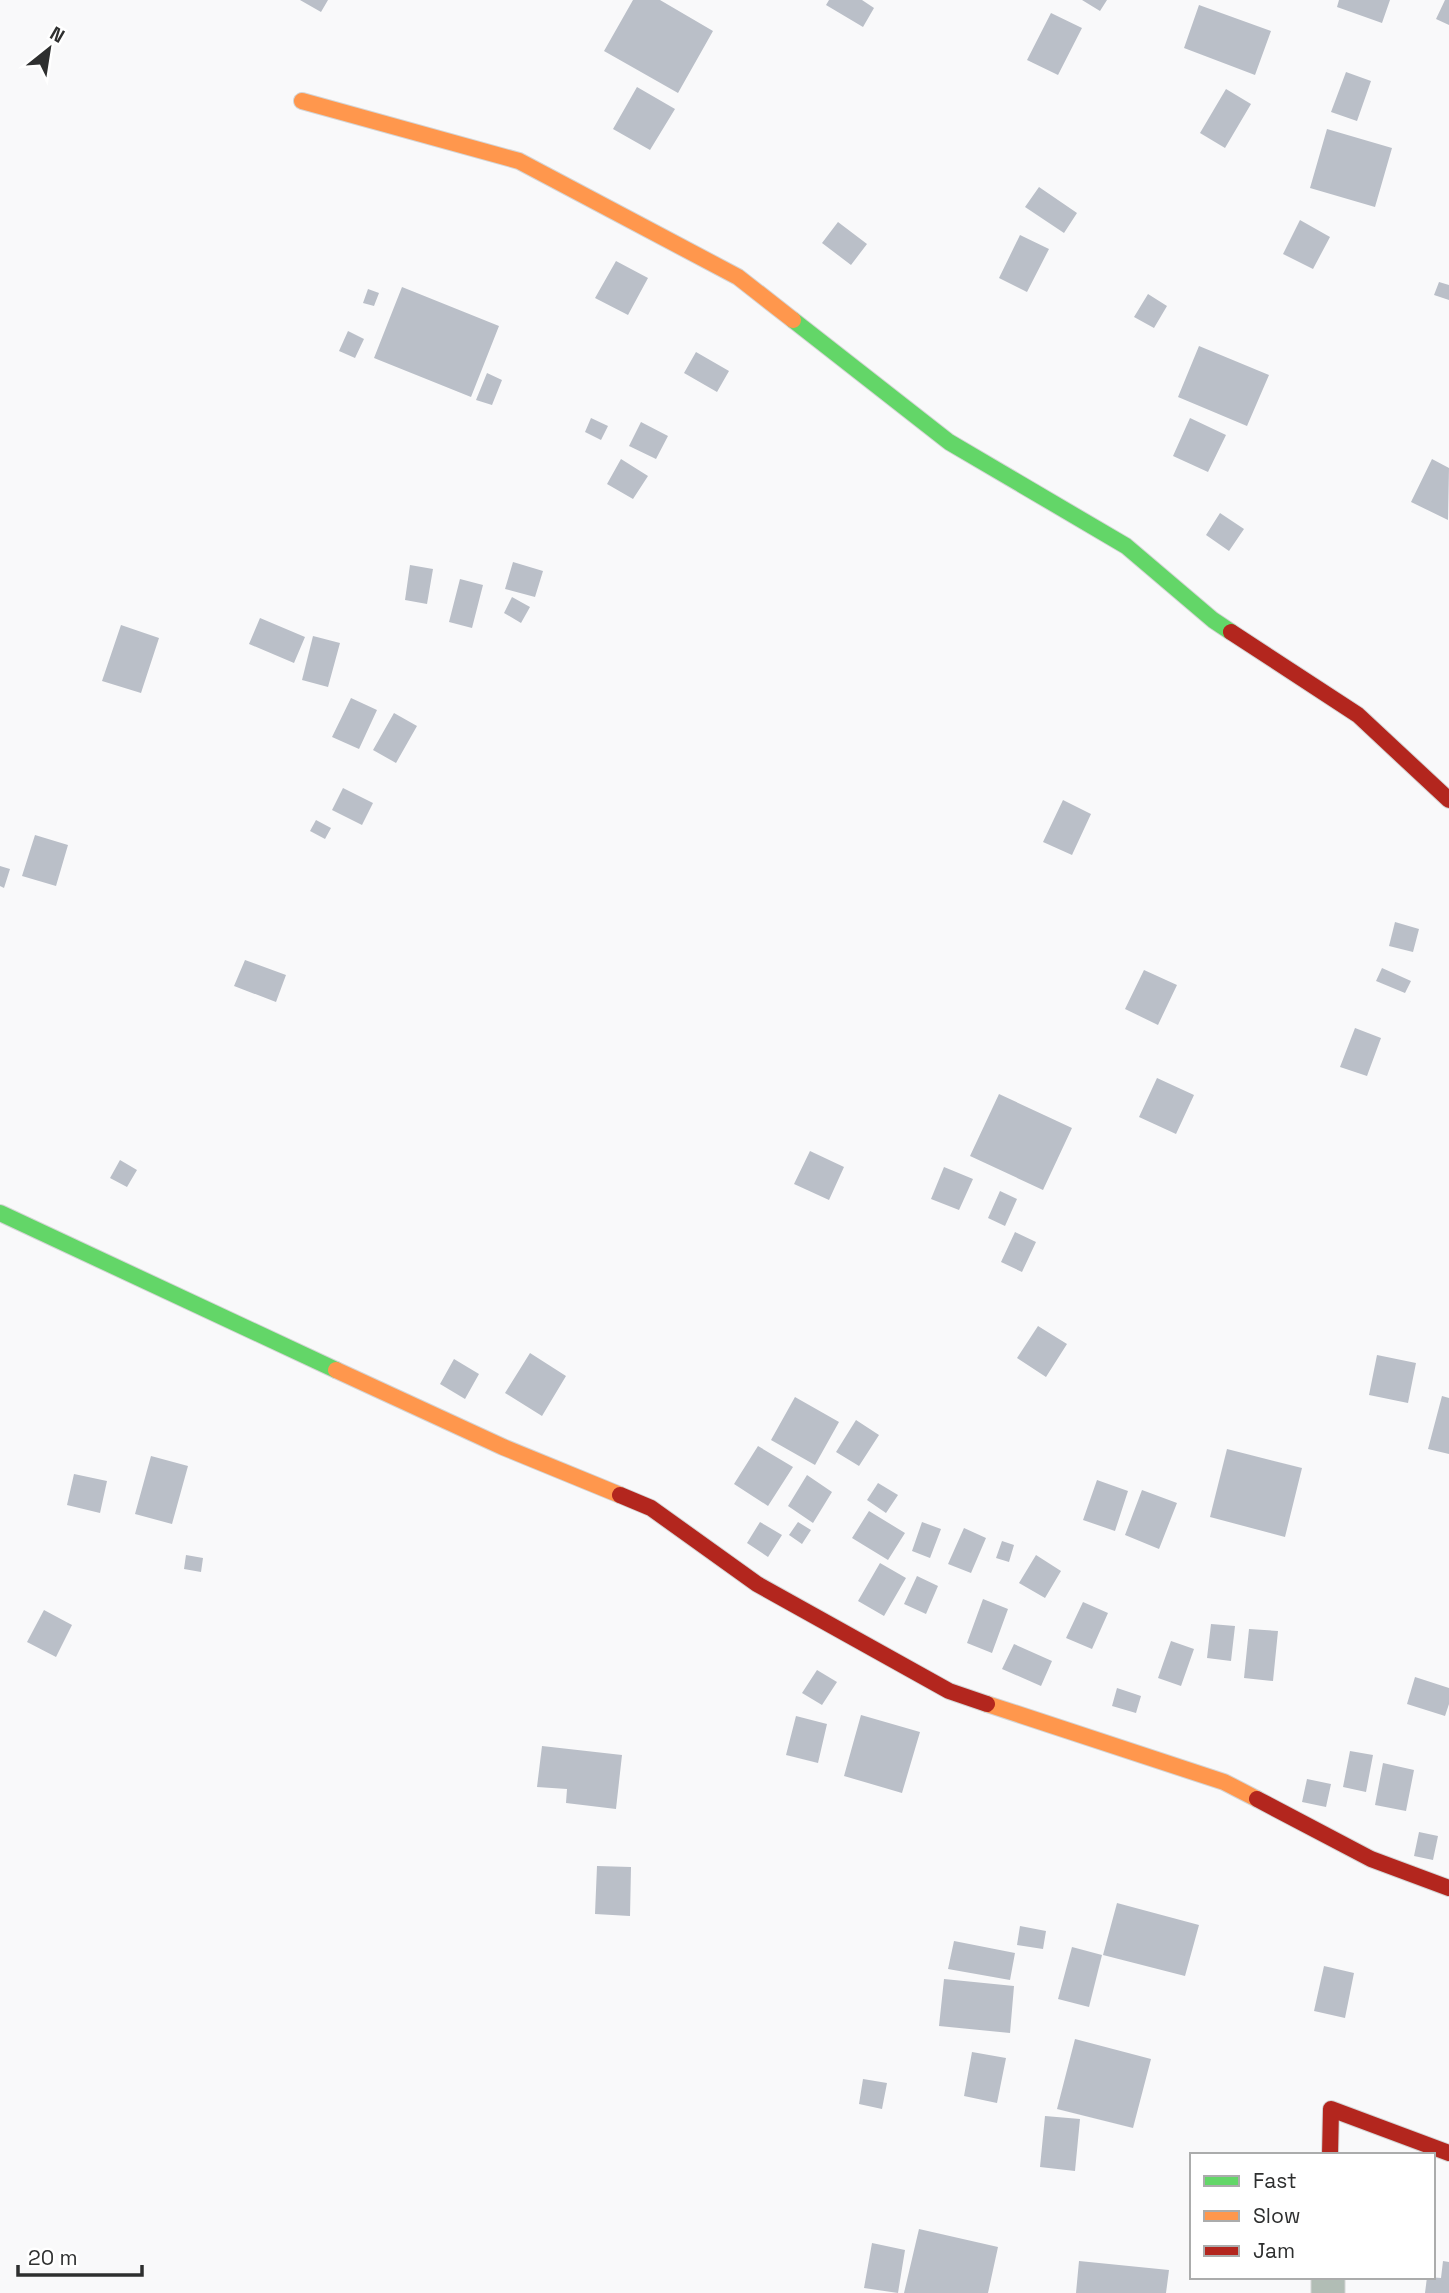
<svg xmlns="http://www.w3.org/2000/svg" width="1449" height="2293" viewBox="0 0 1449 2293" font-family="'Space Grotesk',sans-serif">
  <rect width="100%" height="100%" fill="#f9f9fa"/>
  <path fill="#babfc8" d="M300,0h28l-7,12z
    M633,0h27l53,31 -35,62 -74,-42z
    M829,0h33l12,8 -11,19 -37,-22z
    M1082,0h25l-7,11z
    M1339,0h51l-8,23 -45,-16z
    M1445,0h4v25l-13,-6z
    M1199,5l72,26 -16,44 -71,-27z
    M1051,13l31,15 -24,47 -31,-15z
    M1346,72l25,9 -14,40 -26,-9z
    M637,87l38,22 -25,41 -37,-21z
    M1226,89l25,15 -26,44 -25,-15z
    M1327,129l65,19 -17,59 -65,-19z
    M1039,187l38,26 -13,20 -39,-26z
    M1300,220l30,17 -17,32 -30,-15z
    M838,222l29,22 -16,21 -29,-22z
    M1020,235l29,14 -22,43 -28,-14z
    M616,261l32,17 -20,37 -33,-17z
    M1439,282l10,3v15l-15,-5z
    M402,287l97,39 -28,71 -97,-39z
    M368,289l11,4 -5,13 -11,-3z
    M1148,294l19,12 -13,22 -20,-11z
    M348,331l16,8 -9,19 -16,-7z
    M1199,346l70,29 -22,51 -69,-29z
    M696,352l33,19 -12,21 -33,-19z
    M487,373l15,7 -10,25 -16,-5z
    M591,418l17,8 -7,14 -16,-8z
    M1190,418l36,17 -18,37 -35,-16z
    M641,422l27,14 -12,23 -27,-13z
    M621,459l27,17 -15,23 -26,-15z
    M1432,459l17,9 -1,52 -37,-18z
    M1220,513l24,16 -15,22 -23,-16z
    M513,562l30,9 -8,26 -30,-8z
    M410,565l23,4 -6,35 -22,-4z
    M460,579l23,6 -11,43 -23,-6z
    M512,597l18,10 -9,16 -17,-10z
    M260,618l45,19 -11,26 -45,-19z
    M121,625l38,13 -18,55 -39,-12z
    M313,636l27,7 -12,44 -26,-7z
    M351,698l26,12 -18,39 -27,-12z
    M394,713l23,13 -21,37 -23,-13z
    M343,788l30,15 -11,22 -30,-15z
    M1063,800l28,14 -19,41 -29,-13z
    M316,820l15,8 -6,11 -15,-8z
    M35,835l33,10 -12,41 -34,-10z
    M0,866l10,3 -6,19 -4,-2z
    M1395,922l24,7 -6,23 -24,-6z
    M245,960l41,15 -10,27 -42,-16z
    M1382,968l29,13 -6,12 -29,-12z
    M1144,970l33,15 -19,40 -33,-16z
    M1355,1028l26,10 -14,38 -27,-9z
    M1157,1078l37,17 -18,39 -37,-17z
    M999,1094l73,34 -29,62 -73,-34z
    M810,1151l34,16 -15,33 -35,-16z
    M120,1160l17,10 -10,17 -17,-9z
    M944,1167l29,12 -14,31 -28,-11z
    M1000,1191l17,8 -12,27 -17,-8z
    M1015,1232l21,10 -14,30 -21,-10z
    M1038,1326l29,18 -21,33 -29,-19z
    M530,1353l36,23 -24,40 -37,-23z
    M1377,1355l39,8 -8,40 -39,-8z
    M454,1359l25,15 -14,25 -25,-15z
    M1442,1396l7,2v56l-21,-5z
    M795,1397l44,25 -24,43 -44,-25z
    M856,1420l23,15 -20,31 -23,-14z
    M758,1446l35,21 -25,39 -34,-22z
    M1227,1449l75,19 -17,69 -75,-20z
    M151,1456l37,10 -16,58 -37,-10z
    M74,1474l33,7 -7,32 -33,-8z
    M807,1475l25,17 -19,31 -25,-17z
    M1097,1480l31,11 -13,40 -32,-11z
    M878,1483l20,12 -12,18 -19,-13z
    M1142,1490l35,13 -18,46 -34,-14z
    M869,1511l36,22 -17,27 -36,-22z
    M760,1522l22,13 -14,22 -21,-14z
    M798,1522l13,8 -9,14 -13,-9z
    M922,1522l19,7 -11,29 -18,-7z
    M964,1528l22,10 -15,35 -23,-9z
    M1002,1541l12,4 -5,17 -13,-4z
    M186,1555l17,3 -2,14 -17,-3z
    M1036,1555l25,16 -16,27 -26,-15z
    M880,1563l26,15 -22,38 -26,-15z
    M917,1576l21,10 -12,28 -22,-10z
    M983,1599l25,10 -16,44 -25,-10z
    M1083,1602l25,11 -16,36 -26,-11z
    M44,1610l28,15 -16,32 -29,-15z
    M1211,1624l24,2 -4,35 -24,-3z
    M1249,1629l29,2 -5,50 -29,-3z
    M1171,1641l23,8 -13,37 -23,-8z
    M1014,1644l38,17 -11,25 -39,-17z
    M817,1670l20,12 -15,23 -20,-12z
    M1415,1677l34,11v16l-4,12 -38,-12z
    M1117,1688l24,8 -5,17 -24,-7z
    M861,1715l59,17 -18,61 -58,-17z
    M796,1716l31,8 -9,39 -32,-8z
    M542,1746l80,9 -6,54 -50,-6 1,-14 -30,-2z
    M1350,1751l23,4 -7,37 -23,-5z
    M1383,1763l31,7 -8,41 -31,-6z
    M1307,1779l24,5 -5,23 -24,-5z
    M1419,1832l19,4 -5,24 -19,-4z
    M597,1866l34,1 -1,49 -35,-2z
    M1117,1903l82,22 -14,51 -82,-21z
    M1020,1926l26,5 -3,18 -26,-4z
    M954,1941l61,12 -5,27 -62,-11z
    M1072,1947l30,8 -13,52 -31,-8z
    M1324,1966l30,7 -9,45 -31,-7z
    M944,1979l70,7 -4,47 -71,-7z
    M1075,2039l76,20 -18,69 -76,-19z
    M972,2052l34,6 -9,45 -33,-7z
    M863,2079l24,4 -5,26 -23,-5z
    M1045,2116l35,3 -5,52 -35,-4z
    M919,2229l79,18 -10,46h-84z
    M872,2243l33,7 -7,43 -34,-5z
    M1079,2261l90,9 -3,23h-90z
    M1443,2261l6,1v31h-24l2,-16 14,1z"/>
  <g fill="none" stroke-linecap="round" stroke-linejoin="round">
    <g stroke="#d4d5d5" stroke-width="35">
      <path id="street" d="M1328,2293v-16"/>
    </g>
    <g stroke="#d4d5d5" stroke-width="18">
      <path id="fast" d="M793,320l156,122 177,104 87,74 18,12
        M0,1213l336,157"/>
    </g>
    <g stroke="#d4d5d5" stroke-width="18">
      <path id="slow" d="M302,101l217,60 219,116 55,43
        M336,1370l167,77 117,48
        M987,1704l237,78 33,17"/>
    </g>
    <g stroke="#d4d5d5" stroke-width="18">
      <path id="jam" d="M1231,632l127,83 91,85
        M620,1495l31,13 106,76 192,107 38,13
        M1257,1799l114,60 78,29
        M1330,2155l1,-46 118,44"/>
    </g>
    <use href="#street" stroke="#b1bdb5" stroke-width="33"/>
    <use href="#fast" stroke="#63d668" stroke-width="16"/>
    <use href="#slow" stroke="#ff974d" stroke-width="16"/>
    <use href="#jam" stroke="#b3261e" stroke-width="16"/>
  </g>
  <rect x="1190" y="2153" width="245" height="126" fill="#ffffff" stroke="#abacac" stroke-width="2"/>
  <rect x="1204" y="2176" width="35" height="10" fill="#63d668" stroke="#abacac" stroke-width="2"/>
  <text x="1253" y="2188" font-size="21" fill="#2e2f2f">Fast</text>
  <rect x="1204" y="2211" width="35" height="10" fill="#ff974d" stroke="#abacac" stroke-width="2"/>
  <text x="1253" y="2223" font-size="21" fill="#2e2f2f">Slow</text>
  <rect x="1204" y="2246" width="35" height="10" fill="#b3261e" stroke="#abacac" stroke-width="2"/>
  <text x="1253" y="2258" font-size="21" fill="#2e2f2f">Jam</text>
  <g transform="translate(49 49) rotate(30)" stroke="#ffffff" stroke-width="5" paint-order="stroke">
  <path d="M0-5L12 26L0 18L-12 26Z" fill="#2e2f2f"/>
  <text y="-10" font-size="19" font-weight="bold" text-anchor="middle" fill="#2e2f2f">N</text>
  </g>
  <path d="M18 2265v10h124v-10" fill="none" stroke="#2e2f2f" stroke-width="3.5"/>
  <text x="28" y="2265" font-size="21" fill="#2e2f2f" stroke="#ffffff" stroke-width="5" paint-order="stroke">20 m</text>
</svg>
